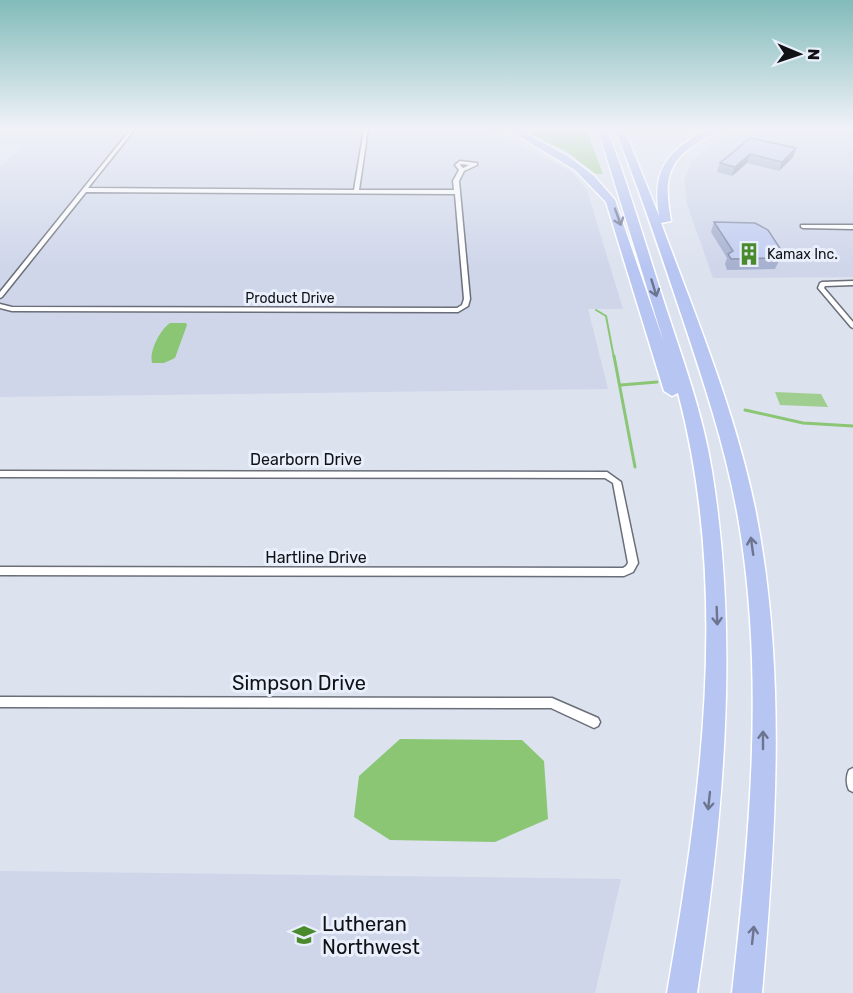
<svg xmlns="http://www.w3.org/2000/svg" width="853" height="993" viewBox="0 0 853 993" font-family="Rubik,sans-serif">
  <rect width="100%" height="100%" fill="#dde2ef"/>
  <path fill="#cfd6ea" d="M0,129h477l54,22 41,21 15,18 36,119h-35l20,80 -608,8v-230l24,-22 -24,-1z
    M742,129h111v148l-140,1 -26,-74 -3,-25 7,-17 24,-21z
    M0,871l621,8 -26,114h-595z"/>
  <path fill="#a0ce90" d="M520,129h66l17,45h-7l-30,-23z
    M775,392l46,2 7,13 -48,-2z"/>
  <path fill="#8ac674" d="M170,323h16l1,2 -12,33 -11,5h-12c-3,-12 8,-33 18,-40z
    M400,739l122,1 22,21 4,58 -53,23 -105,-2 -36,-23 5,-41z"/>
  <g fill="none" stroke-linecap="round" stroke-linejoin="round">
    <path stroke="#8ac674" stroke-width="2" d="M596,310l10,6 8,42"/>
    <path stroke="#8ac674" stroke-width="3" d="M614,356l21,111
      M621,385l36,-3
      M745,410l58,13 50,3"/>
    <g stroke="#6a6e79" stroke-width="3">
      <path id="minor" d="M131,129h4l-47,59 266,2 10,-61h4l-9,61h95l-1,-9 6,-11 -4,-5 5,-4 17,2v2l-13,6 -5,10 11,118 -2,7 -10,6 -446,-1 -12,-3v-4l12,3 445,1 5,-3 2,-6 -9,-105 -369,-2 -84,105 -2,1v-6zM461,164l8,1 -6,3 -3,-3z
        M848,129h5v4z
        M801,225h52v4l-50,-1 -2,-1z
        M853,281v4l-28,1 -1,2 29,34v6l-2,-1 -33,-39 2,-5 2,-1z
        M0,471l607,1 14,10 17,81 -5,9 -9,4 -624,-1v-8l623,1 3,-2 2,-3 -15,-80 -8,-5 -605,-1z
        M0,697l552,1 46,20 2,4 -2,4 -4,2 -43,-20 -551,-1z
        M853,768v24l-4,-2c-3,-6 -3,-14 0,-20z"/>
    </g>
    <g stroke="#fff" stroke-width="3">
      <path id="motorway" d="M507,129h11l51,28 25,19 21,24 49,143 -66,-214h9c22,58 39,117 58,176 18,55 38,109 47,166 28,174 11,348 -15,522h-30c34,-197 63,-403 11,-600l-6,3 -8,-5 -58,-189 -31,-32z
        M615,129h9l35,87c-5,-33 0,-56 29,-75 10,-7 18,-12 30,-12 -8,7 -19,12 -28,19 -27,19 -24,43 -19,73l-10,2c35,94 74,188 94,285 32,160 21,324 7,485h-30c17,-151 32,-306 9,-457 -11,-75 -35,-147 -59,-219 -21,-63 -42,-126 -67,-188z"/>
    </g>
    <use href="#minor" fill="#fff" fill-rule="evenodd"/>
    <use href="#motorway" fill="#b7c5f2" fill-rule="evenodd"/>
  </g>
  <path fill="#a6b0cf" d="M750,138l43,19 -14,14 -32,-8 -15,13 -15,-4 3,-9z
    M714,222l69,31 -8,16 -48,1 -2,-6 2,-6 -16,-26z"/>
  <path fill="#8790a9" d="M796,148l-3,9 -14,14 3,-9z
    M750,154l-3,9 -15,13 3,-9z"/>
  <path fill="#c1cdf1" stroke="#8790a9" stroke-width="1.5" d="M750,138l46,10 -14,14 -32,-8 -15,13 -15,-4z
    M714,222l41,1 13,7 15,23 -4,5 -48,1 -3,-5 5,-3z"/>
  <defs><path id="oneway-shaft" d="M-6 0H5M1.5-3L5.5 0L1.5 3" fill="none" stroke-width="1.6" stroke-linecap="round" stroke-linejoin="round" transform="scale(1.5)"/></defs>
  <g stroke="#6c748f">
    <use href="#oneway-shaft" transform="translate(618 217) rotate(70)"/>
    <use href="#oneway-shaft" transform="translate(654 288) rotate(73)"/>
    <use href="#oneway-shaft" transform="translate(752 546) rotate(-98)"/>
    <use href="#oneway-shaft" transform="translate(717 616) rotate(88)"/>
    <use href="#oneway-shaft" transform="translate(763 740) rotate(-90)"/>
    <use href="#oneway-shaft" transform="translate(709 801) rotate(96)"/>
    <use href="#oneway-shaft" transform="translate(753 935) rotate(-84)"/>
  </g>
  <linearGradient id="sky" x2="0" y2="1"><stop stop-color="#82bbba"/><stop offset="0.48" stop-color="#f0f2f8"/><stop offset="1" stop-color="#f0f2f8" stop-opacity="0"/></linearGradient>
  <rect width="853" height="268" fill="url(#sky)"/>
  <defs>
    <g id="building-bare" transform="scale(1.8)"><path d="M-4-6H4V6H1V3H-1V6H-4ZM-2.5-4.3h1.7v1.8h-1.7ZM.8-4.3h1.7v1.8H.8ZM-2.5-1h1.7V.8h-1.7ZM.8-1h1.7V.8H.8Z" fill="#488a2c" stroke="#eaeffc" stroke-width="2.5" paint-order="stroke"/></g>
    <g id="school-bare" transform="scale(1.8)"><path d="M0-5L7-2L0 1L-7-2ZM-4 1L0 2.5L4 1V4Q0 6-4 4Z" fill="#488a2c" stroke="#eaeffc" stroke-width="2.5" paint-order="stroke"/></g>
  </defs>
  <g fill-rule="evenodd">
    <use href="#building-bare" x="749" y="254"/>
    <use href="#school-bare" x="304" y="935"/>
  </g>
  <g text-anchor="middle" stroke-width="6" stroke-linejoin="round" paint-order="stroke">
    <g font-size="14" fill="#101216" stroke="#eaeffc" text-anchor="start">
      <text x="767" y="259">Kamax Inc.</text>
    </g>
    <g font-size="14" fill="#101216" stroke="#eaeffc">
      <text x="290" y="303">Product Drive</text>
    </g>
    <g font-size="16" fill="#101216" stroke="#eaeffc">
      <text x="306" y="465">Dearborn Drive</text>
      <text x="316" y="563">Hartline Drive</text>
    </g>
    <g font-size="20" fill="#101216" stroke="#eaeffc">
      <text x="299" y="690">Simpson Drive</text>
    </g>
    <g font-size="20" fill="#101216" stroke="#eaeffc" text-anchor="start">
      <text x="322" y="931">Lutheran<tspan x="322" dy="23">Northwest</tspan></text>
    </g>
  </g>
  <g transform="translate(799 54) rotate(92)" stroke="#eaeffc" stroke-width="4.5" paint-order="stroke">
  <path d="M0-4.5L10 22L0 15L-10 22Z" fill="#101216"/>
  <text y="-9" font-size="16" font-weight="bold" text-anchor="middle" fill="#101216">N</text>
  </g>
</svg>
